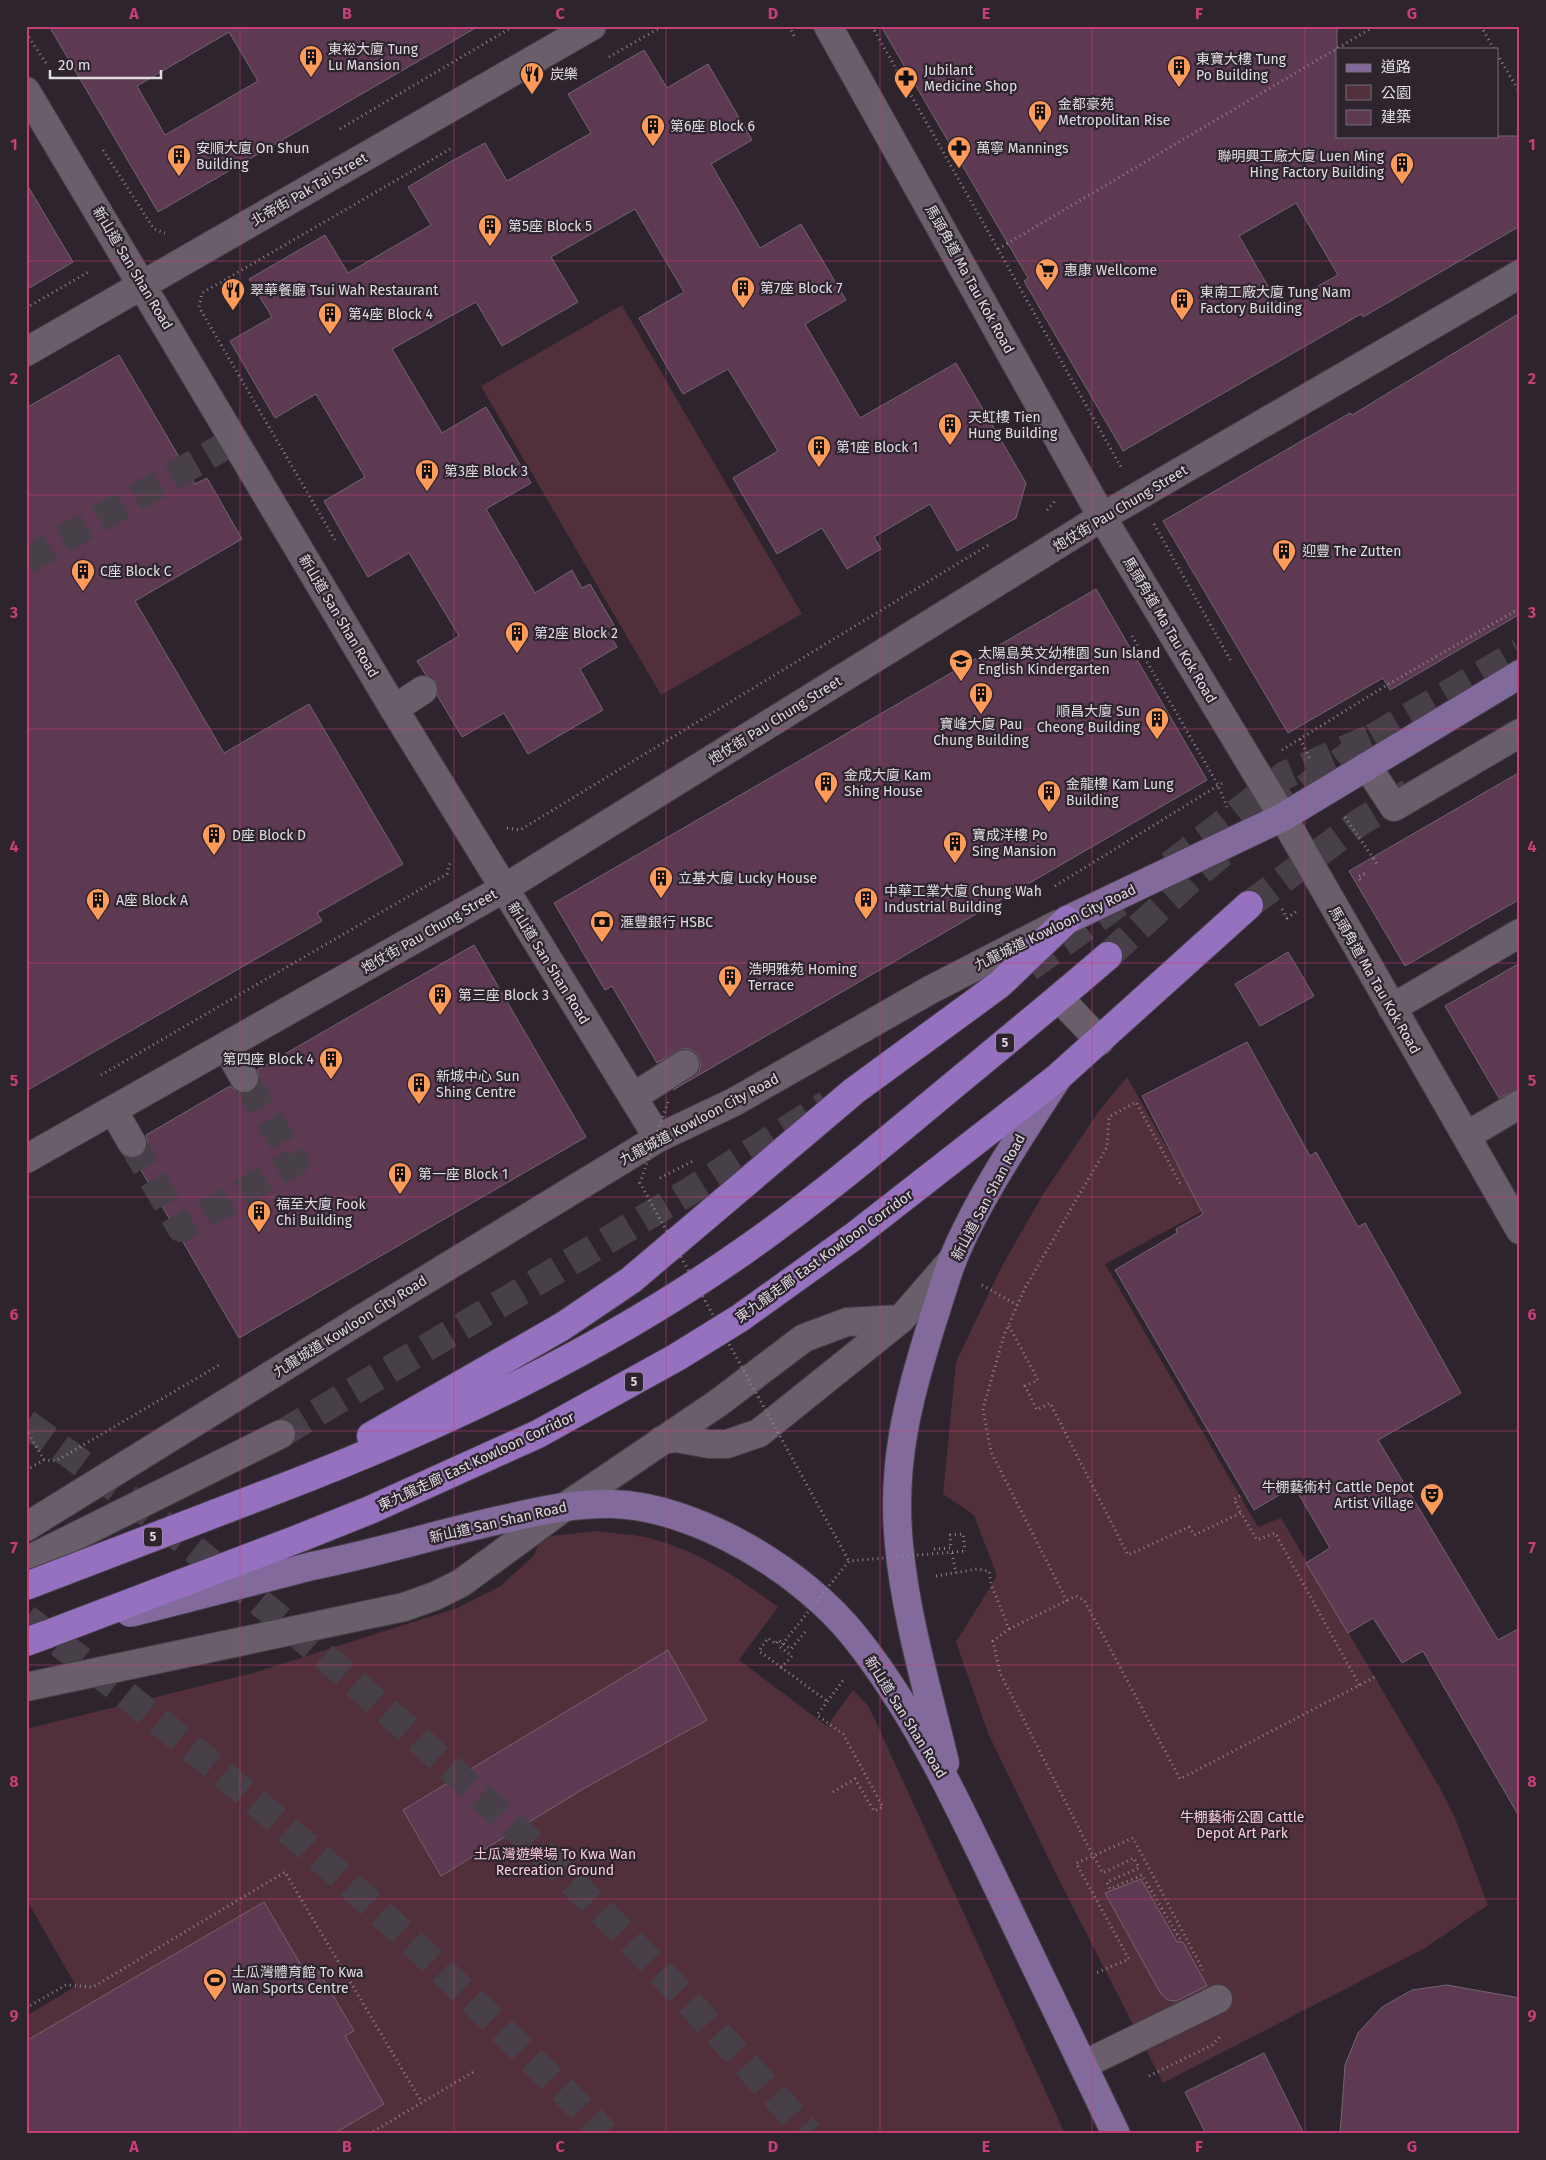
<svg xmlns="http://www.w3.org/2000/svg" width="1546" height="2160" viewBox="0 0 1546 2160" font-family="'Fira Sans','Noto Sans TC',sans-serif">
  <rect width="100%" height="100%" fill="#2d242e"/>
  <path fill="#51303b" d="M622,305l180,309 -141,81 -180,-309z
    M1127,1077l76,134 -98,53 153,263 23,-9 159,270 15,30 33,87 -63,43 -262,135 -106,-207 -69,-143 -32,-91 41,-66 -23,-61 -31,-21 13,-132 46,-96 43,-75 54,-80z
    M595,1531c16,2 34,3 50,6 51,12 92,40 133,70l-39,53 88,66 26,-36 16,17 196,427h-1039v-118l50,-30 -50,-87v-170l227,-56 204,-65 44,-22 33,-31 6,-14 11,-5z"/>
  <path fill="#5e3952" stroke="#73656e" fill-rule="evenodd" d="M49,26h430l-321,186zM229,32l29,49 -93,54 -28,-49z
    M881,26h456v110h183v90l-157,91 -2,-3 -238,137 -99,-170 4,-3zM1296,203l42,72 -58,32 -41,-71z
    M644,50l23,38 41,-24 44,76 -41,24 49,84 41,-24 45,76 -41,24 55,94 96,-55 70,120 -10,35 -59,33 -27,-47 -56,33 7,12 -34,20 -25,-41 -45,26 -44,-76 45,-27 -50,-82 -45,25 -20,-34 -24,-42 45,-26 -49,-83 -84,48 27,45 -76,44 -26,-44 -84,47 50,84 44,-26 45,76 -45,26 49,84 37,-23 10,18 8,-4 24,41 -7,5 10,17 -37,22 23,41 -75,44 -24,-41 -42,24 -25,-42 -1,-13 -10,-7 -9,-14 42,-25 -50,-83 -41,24 -20,-34 -24,-42 41,-24 -49,-83 -41,24 -45,-77 42,-24 -23,-38 76,-44 23,38 83,-48 -23,-38 42,-25 35,-19 22,38 84,-48 -23,-39z
    M26,183l47,79 -47,28z
    M1520,313v301l-130,76 -7,-12 -95,55 -125,-212 187,-108 2,2z
    M119,355l76,129 12,-6 35,61 -107,62 89,152 85,-49 94,160 -86,49 5,8 -296,170v-683z
    M1096,589l111,191 -534,310 26,-18 2,-8 -3,-8 -5,-6 -9,-2 -27,15 -45,-77 -7,4 -51,-87z
    M1520,772v127l-115,67 -56,-95z
    M474,945l112,192 -347,201 -105,-180 6,-2 6,-6 2,-7 -2,-8 84,-49 6,5 7,3 9,-3 6,-5 2,-7 -3,-9z
    M1288,952l26,44 -54,30 -25,-42z
    M1520,963v125l-21,10 -54,-92z
    M1247,1042l63,114 6,-4 42,75 7,-4 96,170 -83,47 120,200 22,-12v190l-97,-167 -21,12 -29,-45 -25,15 -42,-70 24,-15 -36,-62 -40,24 -139,-240 62,-37 -1,-4 27,-15 -61,-118z
    M668,1650l39,70 -124,69 -142,87 -38,-66z
    M1141,1879l36,63h6l24,44 -31,15 -8,-1 -7,-6 -56,-101z
    M264,1902l41,70 10,-7 39,66 -9,5 39,68 -51,30h-307v-93z
    M1447,1985l73,13v136h-180l5,-69 13,-32 24,-26 30,-17z
    M1264,2053l40,81h-98l-21,-42z"/>
  <g fill="none" stroke-linecap="round" stroke-linejoin="round">
    <path stroke="#484049" stroke-width="28" stroke-dasharray="28 14" stroke-linecap="butt" d="M26,561l209,-121
      M1170,865l115,-90 87,-37
      M1029,968l90,-65
      M132,1143l49,85 114,-66 -51,-84
      M281,1434l409,-243 137,-87"/>
    <path stroke="#484049" stroke-width="28" stroke-dasharray="28 14" stroke-linecap="butt" d="M1272,813l100,-75 148,-86
      M1249,905l111,-83 52,-31
      M1108,956l83,-77 38,-31
      M26,1423c154,109 298,229 437,357 34,32 69,62 101,94 85,84 166,171 245,260
      M26,1618c168,126 329,264 477,413 34,34 69,67 102,103"/>
    <g stroke="#463f47" stroke-width="30">
      <path id="minor" d="M828,26l274,491 181,300 237,413
        M26,91l368,618 264,429
        M26,352l566,-326
        M394,709l29,-19
        M1367,766l27,41 126,-74
        M1059,998l41,43
        M1392,1008l128,-75
        M226,1046l18,32
        M633,1097l52,-33
        M113,1110l19,33
        M1466,1136l54,-32
        M26,1159l477,-270 599,-372 418,-243
        M662,1440l14,-2 33,6h18l32,-11 142,-114 52,-60
        M26,1527l337,-209 295,-180 76,-36 196,-112 128,-66
        M26,1561l255,-127
        M26,1687l378,-80 31,-11 26,-13 105,-77 152,-103 86,-65 43,-16 54,-3
        M1083,2065l135,-66"/>
    </g>
    <g stroke="#463f47" stroke-width="30">
      <path id="major" d="M1067,920l216,-103 237,-143
        M312,1566c66,-13 131,-34 197,-48 34,-8 68,-15 103,-14 84,2 192,68 243,133 60,75 102,165 143,251 40,82 79,164 118,246
        M945,1763c-17,-72 -39,-144 -46,-218 -8,-81 9,-146 33,-222 7,-21 13,-43 21,-64 25,-61 68,-124 104,-180"/>
    </g>
    <g stroke="#463f47" stroke-width="30">
      <path id="highway" d="M371,1436l192,-110 68,-46 223,-189 146,-107 67,-64
        M279,1489c164,-63 325,-139 469,-241 64,-45 124,-95 184,-145 59,-49 118,-97 176,-147
        M300,1538l70,-28 168,-76 139,-77 63,-39 113,-81 205,-160 191,-172
        M26,1642l22,-8"/>
    </g>
    <path stroke="#8d868e" stroke-width="3" stroke-dasharray="1 4" stroke-linecap="butt" d="M789,26l6,12
      M872,26l249,441
      M1481,26l13,23
      M26,33l20,30
      M1497,54l23,39
      M609,57l54,-31
      M340,129l174,-103
      M103,150l51,79 11,4
      M998,249l377,-223
      M26,308l64,-37
      M1047,510l9,-10
      M1154,524l78,139
      M335,540l-136,-233 3,-14 248,-144
      M1132,636l86,149 9,22
      M1300,739l11,22
      M1282,750l100,-62 138,-80
      M1345,817l33,48
      M507,828l13,2 470,-286
      M1360,880l-2,-3 8,-4
      M1055,886l169,-104
      M1282,909l5,9 12,-8
      M101,1075l346,-201 3,-11
      M660,1178l35,-18
      M982,1285l35,20
      M1009,1326l29,54 -13,6 12,24 13,-7 78,152 61,-28 5,8 47,-22 16,27 18,-7 85,153
      M26,1429l18,31
      M26,1470l18,-10 12,1 165,-97
      M1240,1496l-6,3 7,14
      M934,1549l17,-1 -1,-13 13,-1 2,17
      M952,1553l4,20
      M936,1576l41,-7 12,2 2,13 18,45 -16,12 7,32 93,183 -17,7 53,96 -33,14
      M1067,1601l-76,-149 -8,-43 21,-74 21,-47 82,-141 2,-30 27,-15 46,85
      M1009,1629l67,-33 8,4 96,179 195,-102
      M805,1632l-14,17 -13,-9 -2,4 -8,-6 -9,13 68,50
      M833,1792l22,-13 19,32 9,-4 -40,-73 -26,-19 28,-37
      M1180,1939l-38,-64 -32,14 -3,-7 32,-14 -5,-10 -31,15 -10,-17 40,-18 70,132
      M26,2008l40,-23 27,2 192,-115 136,229
      M1149,2076l63,-31 10,-10
      M369,2134l106,-63"/>
    <use href="#minor" stroke="#695f6a" stroke-width="28"/>
    <use href="#major" stroke="#836a9d" stroke-width="28"/>
    <use href="#highway" stroke="#9571bf" stroke-width="28"/>
    <g stroke="#463f47" stroke-width="30" stroke-linecap="butt">
      <path id="major-bridge" d="M130,1613l182,-47"/>
    </g>
    <g stroke="#463f47" stroke-width="30" stroke-linecap="butt">
      <path id="highway-bridge" d="M26,1586l253,-97
        M48,1634l252,-96"/>
    </g>
    <path stroke="#8d868e" stroke-width="3" stroke-dasharray="1 4" stroke-linecap="butt" d="M668,1102l-28,81 209,378
      M781,1668l11,-12 -12,-9 69,-86 116,-10"/>
    <use href="#major-bridge" stroke="#836a9d" stroke-width="28"/>
    <use href="#highway-bridge" stroke="#9571bf" stroke-width="28"/>
  </g>
  <path fill="none" stroke="#c83f76" stroke-width="1" stroke-opacity="0.55" d="M240,26v2108M454,26v2108M666,26v2108M880,26v2108M1092,26v2108M1305,26v2108M26,261h1494M26,495h1494M26,729h1494M26,963h1494M26,1197h1494M26,1431h1494M26,1665h1494M26,1899h1494"/>
  <defs>
    <g id="building-pin" transform="scale(1.25)"><path d="M0 17L-7.5 6A9.5 9.5 0 1 1 7.5 6Z" fill="#fe9b59" stroke="#2d242e"/><path d="M-4-6H4V6H1V3H-1V6H-4ZM-2.5-4.3h1.7v1.8h-1.7ZM.8-4.3h1.7v1.8H.8ZM-2.5-1h1.7V.8h-1.7ZM.8-1h1.7V.8H.8Z" fill="#111"/></g>
    <g id="restaurant-pin" transform="scale(1.25)"><path d="M0 17L-7.5 6A9.5 9.5 0 1 1 7.5 6Z" fill="#fe9b59" stroke="#2d242e"/><path d="M-5-6h1v4h1v-4h1v4h1v-4h1v5L-1.5 .5V6h-2V.5L-5-1ZM5-6V6H3V1.5H1.5Q1.5-4 5-6Z" fill="#111"/></g>
    <g id="pharmacy-pin" transform="scale(1.25)"><path d="M0 17L-7.5 6A9.5 9.5 0 1 1 7.5 6Z" fill="#fe9b59" stroke="#2d242e"/><path d="M-2-6h4v4h4v4h-4v4h-4v-4h-4v-4h4Z" fill="#111"/></g>
    <g id="supermarket-pin" transform="scale(1.25)"><path d="M0 17L-7.5 6A9.5 9.5 0 1 1 7.5 6Z" fill="#fe9b59" stroke="#2d242e"/><path d="M-6-5.5h2.5l.6 2H6L4.5 2H-2.5L-4.4-4H-6ZM-1.5 3.2a1.3 1.3 0 1 0 .1 0ZM3 3.2a1.3 1.3 0 1 0 .1 0Z" fill="#111"/></g>
    <g id="school-pin" transform="scale(1.25)"><path d="M0 17L-7.5 6A9.5 9.5 0 1 1 7.5 6Z" fill="#fe9b59" stroke="#2d242e"/><path d="M0-5L7-2L0 1L-7-2ZM-4 1L0 2.5L4 1V4Q0 6-4 4Z" fill="#111"/></g>
    <g id="bank-pin" transform="scale(1.25)"><path d="M0 17L-7.5 6A9.5 9.5 0 1 1 7.5 6Z" fill="#fe9b59" stroke="#2d242e"/><path d="M-6-4H6V4H-6ZM0-2.3a2.3 2.3 0 1 0 0 4.6a2.3 2.3 0 1 0 0-4.6Z" fill="#111"/></g>
    <g id="theatre-pin" transform="scale(1.25)"><path d="M0 17L-7.5 6A9.5 9.5 0 1 1 7.5 6Z" fill="#fe9b59" stroke="#2d242e"/><path d="M-5-5.5Q0-4 5-5.5V0Q5 5 0 6Q-5 5-5 0ZM-3.3-2.5H-1v1.5H-3.3ZM1-2.5H3.3v1.5H1ZM-2.8 1Q0 5.5 2.8 1Z" fill="#111"/></g>
    <g id="stadium-pin" transform="scale(1.25)"><path d="M0 17L-7.5 6A9.5 9.5 0 1 1 7.5 6Z" fill="#fe9b59" stroke="#2d242e"/><path d="M0-5a6.5 5 0 1 0 0 10a6.5 5 0 1 0 0-10ZM-3.5-1.8h7v3.6h-7Z" fill="#111"/></g>
  </defs>
  <g fill-rule="evenodd">
    <use href="#building-pin" x="311" y="57"/>
    <use href="#building-pin" x="1179" y="67"/>
    <use href="#restaurant-pin" x="532" y="74"/>
    <use href="#pharmacy-pin" x="906" y="78"/>
    <use href="#building-pin" x="1040" y="112"/>
    <use href="#building-pin" x="653" y="126"/>
    <use href="#pharmacy-pin" x="959" y="148"/>
    <use href="#building-pin" x="179" y="156"/>
    <use href="#building-pin" x="1402" y="164"/>
    <use href="#building-pin" x="490" y="226"/>
    <use href="#supermarket-pin" x="1047" y="270"/>
    <use href="#building-pin" x="743" y="288"/>
    <use href="#restaurant-pin" x="233" y="290"/>
    <use href="#building-pin" x="1182" y="300"/>
    <use href="#building-pin" x="330" y="314"/>
    <use href="#building-pin" x="950" y="425"/>
    <use href="#building-pin" x="819" y="447"/>
    <use href="#building-pin" x="427" y="471"/>
    <use href="#building-pin" x="1284" y="551"/>
    <use href="#building-pin" x="83" y="571"/>
    <use href="#building-pin" x="517" y="633"/>
    <use href="#school-pin" x="961" y="661"/>
    <use href="#building-pin" x="981" y="694"/>
    <use href="#building-pin" x="1157" y="719"/>
    <use href="#building-pin" x="826" y="783"/>
    <use href="#building-pin" x="1049" y="792"/>
    <use href="#building-pin" x="214" y="835"/>
    <use href="#building-pin" x="955" y="843"/>
    <use href="#building-pin" x="661" y="878"/>
    <use href="#building-pin" x="866" y="899"/>
    <use href="#building-pin" x="98" y="900"/>
    <use href="#bank-pin" x="602" y="922"/>
    <use href="#building-pin" x="730" y="977"/>
    <use href="#building-pin" x="440" y="995"/>
    <use href="#building-pin" x="331" y="1059"/>
    <use href="#building-pin" x="419" y="1084"/>
    <use href="#building-pin" x="400" y="1174"/>
    <use href="#building-pin" x="259" y="1212"/>
    <use href="#theatre-pin" x="1432" y="1495"/>
    <use href="#stadium-pin" x="215" y="1980"/>
  </g>
  <g text-anchor="middle" stroke-width="4.5" stroke-linejoin="round" paint-order="stroke">
    <g fill="#2d242e" stroke="#aba5ac" stroke-width="1">
      <rect x="996" y="1033.5" width="18" height="19" rx="4"/>
      <rect x="625" y="1372.5" width="18" height="19" rx="4"/>
      <rect x="144" y="1527.5" width="18" height="19" rx="4"/>
    </g>
    <g font-size="12" font-weight="bold" fill="#e1dce2">
      <text x="1005" y="1047">5</text>
      <text x="634" y="1386">5</text>
      <text x="153" y="1541">5</text>
    </g>
    <g font-size="14" fill="#e1dce2" stroke="#2d242e" text-anchor="start">
      <text x="328" y="54">東裕大廈 Tung<tspan x="328" dy="16">Lu Mansion</tspan></text>
      <text x="1196" y="64">東寶大樓 Tung<tspan x="1196" dy="16">Po Building</tspan></text>
      <text x="924" y="75">Jubilant<tspan x="924" dy="16">Medicine Shop</tspan></text>
      <text x="550" y="79">炭樂</text>
      <text x="1058" y="109">金都豪苑<tspan x="1058" dy="16">Metropolitan Rise</tspan></text>
      <text x="670" y="131">第6座 Block 6</text>
      <text x="196" y="153">安順大廈 On Shun<tspan x="196" dy="16">Building</tspan></text>
      <text x="976" y="153">萬寧 Mannings</text>
      <text x="1384" y="161" text-anchor="end">聯明興工廠大廈 Luen Ming<tspan x="1384" dy="16">Hing Factory Building</tspan></text>
      <text x="508" y="231">第5座 Block 5</text>
      <text x="1064" y="275">惠康 Wellcome</text>
      <text x="760" y="293">第7座 Block 7</text>
      <text x="250" y="295">翠華餐廳 Tsui Wah Restaurant</text>
      <text x="1200" y="297">東南工廠大廈 Tung Nam<tspan x="1200" dy="16">Factory Building</tspan></text>
      <text x="348" y="319">第4座 Block 4</text>
      <text x="968" y="422">天虹樓 Tien<tspan x="968" dy="16">Hung Building</tspan></text>
      <text x="836" y="452">第1座 Block 1</text>
      <text x="444" y="476">第3座 Block 3</text>
      <text x="1302" y="556">迎豐 The Zutten</text>
      <text x="100" y="576">C座 Block C</text>
      <text x="534" y="638">第2座 Block 2</text>
      <text x="978" y="658">太陽島英文幼稚園 Sun Island<tspan x="978" dy="16">English Kindergarten</tspan></text>
      <text x="1140" y="716" text-anchor="end">順昌大廈 Sun<tspan x="1140" dy="16">Cheong Building</tspan></text>
      <text x="981" y="729" text-anchor="middle">寶峰大廈 Pau<tspan x="981" dy="16">Chung Building</tspan></text>
      <text x="844" y="780">金成大廈 Kam<tspan x="844" dy="16">Shing House</tspan></text>
      <text x="1066" y="789">金龍樓 Kam Lung<tspan x="1066" dy="16">Building</tspan></text>
      <text x="232" y="840">D座 Block D</text>
      <text x="972" y="840">寶成洋樓 Po<tspan x="972" dy="16">Sing Mansion</tspan></text>
      <text x="678" y="883">立基大廈 Lucky House</text>
      <text x="884" y="896">中華工業大廈 Chung Wah<tspan x="884" dy="16">Industrial Building</tspan></text>
      <text x="116" y="905">A座 Block A</text>
      <text x="620" y="927">滙豐銀行 HSBC</text>
      <text x="748" y="974">浩明雅苑 Homing<tspan x="748" dy="16">Terrace</tspan></text>
      <text x="458" y="1000">第三座 Block 3</text>
      <text x="314" y="1064" text-anchor="end">第四座 Block 4</text>
      <text x="436" y="1081">新城中心 Sun<tspan x="436" dy="16">Shing Centre</tspan></text>
      <text x="418" y="1179">第一座 Block 1</text>
      <text x="276" y="1209">福至大廈 Fook<tspan x="276" dy="16">Chi Building</tspan></text>
      <text x="1414" y="1492" text-anchor="end">牛棚藝術村 Cattle Depot<tspan x="1414" dy="16">Artist Village</tspan></text>
      <text x="232" y="1977">土瓜灣體育館 To Kwa<tspan x="232" dy="16">Wan Sports Centre</tspan></text>
    </g>
    <g font-size="14" fill="#e1dce2" stroke="#2d242e">
      <text transform="translate(309 189) rotate(-30)" y="5">北帝街 Pak Tai Street</text>
      <text transform="translate(133 268) rotate(59)" y="5">新山道 San Shan Road</text>
      <text transform="translate(970 279) rotate(61)" y="5">馬頭角道 Ma Tau Kok Road</text>
      <text transform="translate(1120 508) rotate(-31)" y="5">炮仗街 Pau Chung Street</text>
      <text transform="translate(339 616) rotate(59)" y="5">新山道 San Shan Road</text>
      <text transform="translate(1170 630) rotate(59)" y="5">馬頭角道 Ma Tau Kok Road</text>
      <text transform="translate(775 720) rotate(-32)" y="5">炮仗街 Pau Chung Street</text>
      <text transform="translate(1055 927) rotate(-26)" y="5">九龍城道 Kowloon City Road</text>
      <text transform="translate(429 931) rotate(-30)" y="5">炮仗街 Pau Chung Street</text>
      <text transform="translate(549 963) rotate(58)" y="5">新山道 San Shan Road</text>
      <text transform="translate(1375 980) rotate(60)" y="5">馬頭角道 Ma Tau Kok Road</text>
      <text transform="translate(699 1119) rotate(-28)" y="5">九龍城道 Kowloon City Road</text>
      <text transform="translate(988 1197) rotate(-62)" y="5">新山道 San Shan Road</text>
      <text transform="translate(824 1256) rotate(-36)" y="5">東九龍走廊 East Kowloon Corridor</text>
      <text transform="translate(350 1326) rotate(-32)" y="5">九龍城道 Kowloon City Road</text>
      <text transform="translate(476 1461) rotate(-25)" y="5">東九龍走廊 East Kowloon Corridor</text>
      <text transform="translate(498 1522) rotate(-13)" y="5">新山道 San Shan Road</text>
      <text transform="translate(906 1717) rotate(58)" y="5">新山道 San Shan Road</text>
    </g>
    <g font-size="14" fill="#fbccda" stroke="#2d242e">
      <text x="1242" y="1822">牛棚藝術公園 Cattle<tspan x="1242" dy="16">Depot Art Park</tspan></text>
      <text x="555" y="1859">土瓜灣遊樂場 To Kwa Wan<tspan x="555" dy="16">Recreation Ground</tspan></text>
    </g>
  </g>
  <rect width="1546" height="2160" fill="none" stroke="#2d242e" stroke-width="55"/>
  <rect x="1336" y="48" width="162" height="90" fill="#2d242e" stroke="#756e76"/>
  <rect x="1346" y="64" width="25" height="8" fill="#836a9d" stroke="#756e76"/>
  <text x="1381" y="72" font-size="15" fill="#e1dce2">道路</text>
  <rect x="1346" y="85" width="25" height="15" fill="#51303b" stroke="#756e76"/>
  <text x="1381" y="98" font-size="15" fill="#e1dce2">公園</text>
  <rect x="1346" y="110" width="25" height="15" fill="#5e3952" stroke="#756e76"/>
  <text x="1381" y="122" font-size="15" fill="#e1dce2">建築</text>
  <path d="M50 70v8h111v-8" fill="none" stroke="#e1dce2" stroke-width="2.5"/>
  <text x="58" y="70" font-size="15" fill="#e1dce2" stroke="#2d242e" stroke-width="4" paint-order="stroke">20 m</text>
  <rect x="28" y="28" width="1490" height="2104" fill="none" stroke="#c83f76" stroke-width="2"/>
  <g font-size="16" text-anchor="middle" font-weight="bold" fill="#c83f76">
    <text x="134" y="19">A</text>
    <text x="347" y="19">B</text>
    <text x="560" y="19">C</text>
    <text x="773" y="19">D</text>
    <text x="986" y="19">E</text>
    <text x="1199" y="19">F</text>
    <text x="1412" y="19">G</text>
    <text x="14" y="150">1</text>
    <text x="1532" y="150">1</text>
    <text x="14" y="384">2</text>
    <text x="1532" y="384">2</text>
    <text x="14" y="618">3</text>
    <text x="1532" y="618">3</text>
    <text x="14" y="852">4</text>
    <text x="1532" y="852">4</text>
    <text x="14" y="1086">5</text>
    <text x="1532" y="1086">5</text>
    <text x="14" y="1320">6</text>
    <text x="1532" y="1320">6</text>
    <text x="14" y="1553">7</text>
    <text x="1532" y="1553">7</text>
    <text x="14" y="1787">8</text>
    <text x="1532" y="1787">8</text>
    <text x="14" y="2021">9</text>
    <text x="1532" y="2021">9</text>
    <text x="134" y="2152">A</text>
    <text x="347" y="2152">B</text>
    <text x="560" y="2152">C</text>
    <text x="773" y="2152">D</text>
    <text x="986" y="2152">E</text>
    <text x="1199" y="2152">F</text>
    <text x="1412" y="2152">G</text>
  </g>
</svg>
